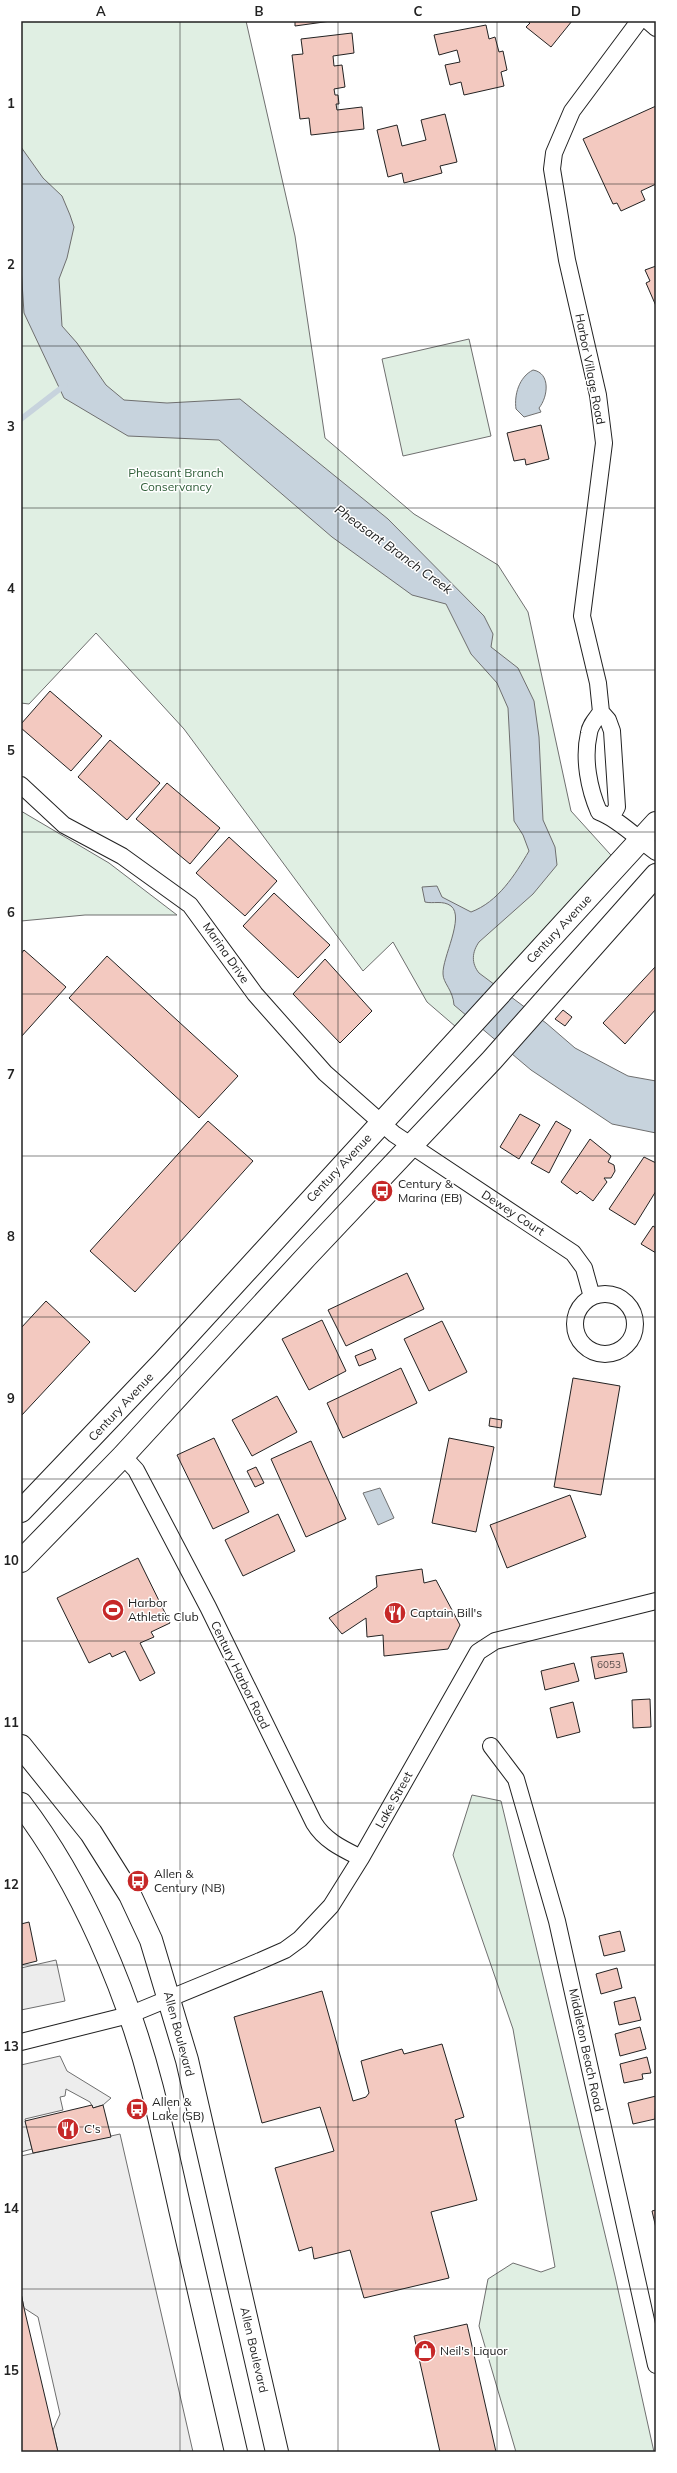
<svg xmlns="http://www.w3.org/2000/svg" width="677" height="2473" viewBox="0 0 677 2473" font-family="Mulish,sans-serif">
  <rect width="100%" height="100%" fill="#fff"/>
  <path fill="#e0efe3" stroke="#6f6f6f" d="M21,21h225l49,215 30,202 89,76 84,51 30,47 43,199 48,53 -156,169 -36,-31 -34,-60 -30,29 -179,-242 -88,-96 -67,71 -8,-1z
    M469,339l22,97 -88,20 -21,-97z
    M21,811l88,52 68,52h-92l-64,6z
    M472,1795l29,6 114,475 39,176h-138l-37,-126 9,-47 25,-16 28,9 14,-5 -42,-238 -60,-174z"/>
  <path fill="#ededed" stroke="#6f6f6f" d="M56,1960l9,41 -44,9v-42z
    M60,2056l7,15 44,27 -8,7 -10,3 -3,-6 -24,-13 -1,7 -5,1 3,13 -38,9 7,30 -11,3v-87z
    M120,2134l73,318h-135l-5,-22 7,-16 -22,-97 -14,-9 -3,-15v-137z"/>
  <path fill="#c7d3dd" stroke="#6f6f6f" d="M21,147l22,31 19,18 8,19 4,12 -7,31 -8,21 3,47 15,17 29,42 18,15 43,3 73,-4 148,120 96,97 9,18 -2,13 27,21 16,33 5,36 4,83 12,27 2,18 -24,29 -54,48c-7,10 -8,21 0,31l67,50 29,25 53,28 28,5v52l-44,-9 -81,-54 -77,-65c-1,-15 -11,-22 -11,-31 -1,-16 22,-57 8,-68 -8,-6 -18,-2 -26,-4l-3,-15 15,-1 5,11 29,15c27,-10 44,-37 58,-61l-6,-16 -9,-14 -6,-113 -11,-25 -26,-29 -25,-50 -34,-9 -80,-58 -113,-97 -91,-4 -64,-38 -40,-85 -3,-46z
    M533,370c18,3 15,27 6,38l2,4 -17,5 -8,-8c-2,-14 3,-32 17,-39z
    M380,1488l14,30 -16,7 -15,-32z"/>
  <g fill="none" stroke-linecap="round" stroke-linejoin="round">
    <path stroke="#c7d3dd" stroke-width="5.5" d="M21,419l44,-34"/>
  </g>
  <path fill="#f3c9c0" stroke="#222" d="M295,21h36l-36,5z
    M527,21h45l-21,26 -25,-20 4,-4z
    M486,25l3,14 6,-2 4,15 4,-1 4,19 -6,2 3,14 -40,9 -3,-13 -11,3 -5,-20 15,-3 -3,-12 -18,5 -5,-20z
    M352,33l2,20 -21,3 1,10 8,-1 3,22 -11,2 1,6h3l1,9h-3l1,6 25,-3 2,22 -53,6 -2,-17 -9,1 -8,-64 11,-1 -2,-15z
    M656,106v78l-15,7 4,9 -24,11 -4,-8 -4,1 -30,-65z
    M445,114l12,48 -17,4 2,7 -38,10 -2,-10 -14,4 -11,-47 20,-5 5,21 24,-6 -5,-20z
    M656,266v40l-10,-23 4,-2 -5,-11z
    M541,425l8,34 -23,6 -1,-6 -11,2 -7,-28z
    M50,691l52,45 -31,35 -50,-43v-4z
    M110,740l50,43 -33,37 -49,-43z
    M167,783l53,45 -30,36 -54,-45z
    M229,837l48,44 -32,35 -49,-43z
    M274,893l56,52 -32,33 -55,-52z
    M24,950l42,37 -45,50v-83z
    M107,956l131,120 -39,42 -130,-120z
    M325,959l47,52 -32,32 -47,-49z
    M656,966v43l-31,35 -22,-21z
    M563,1010l9,7 -7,9 -10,-7z
    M520,1114l20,11 -21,34 -19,-12z
    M208,1121l45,40 -118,131 -45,-41z
    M556,1121l15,9 -22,43 -18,-10z
    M590,1139l21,17 -3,6 6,3 1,6 -4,7h-7l3,4 -14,19 -13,-10 -3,3 -16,-12z
    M644,1157l12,6v28l-21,34 -26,-16z
    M653,1226l3,2v25l-15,-9z
    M407,1273l17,36 -78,37 -18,-36z
    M46,1301l44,41 -69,74v-88z
    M322,1320l24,51 -37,19 -27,-51z
    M442,1321l25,51 -38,19 -25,-52z
    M372,1349l4,10 -17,7 -4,-10z
    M401,1368l16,35 -74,35 -16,-35z
    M573,1378l47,8 -19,109 -47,-8z
    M277,1396l20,36 -45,24 -20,-36z
    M490,1418l12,2 -1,8 -12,-2z
    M214,1438l35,74 -36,17 -36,-74z
    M449,1438l45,9 -18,85 -44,-9z
    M311,1441l35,78 -40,18 -35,-78z
    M256,1467l8,16 -9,4 -8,-16z
    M570,1495l16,42 -79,31 -17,-43z
    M278,1514l17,37 -52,25 -18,-36z
    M138,1558l32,65 -19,9 3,5 -14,6 15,30 -15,8 -15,-30 -13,6 -2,-4 -21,10 -32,-65z
    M422,1569l2,14 12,-3 24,45 -12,24 -64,7 -1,-21 -16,2 -1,-19 -24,16 -13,-16 48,-31 -1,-11z
    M623,1653l4,19 -32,7 -4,-22z
    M574,1663l5,18 -34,9 -4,-19z
    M650,1699l1,28 -18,1 -1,-28z
    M573,1702l7,30 -23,6 -7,-30z
    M29,1922l8,39 -16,4v-41z
    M620,1931l5,20 -21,5 -5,-20z
    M617,1968l5,20 -21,6 -5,-20z
    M322,1991l31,110 13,-4 3,-4 -8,-32 41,-12 2,5 38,-10 22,73 -9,3 22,80 -46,12 18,66 -85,20 -14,-48 -36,9 -2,-12 -13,4 -24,-83 59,-17 -14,-44 -58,16 -28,-106z
    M635,1997l6,23 -22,5 -5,-23z
    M640,2027l6,22 -26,7 -5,-22z
    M647,2057l4,16 -9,1 1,5 -19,4 -4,-19z
    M656,2096l-1,23 -22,5 -5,-21z
    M92,2105l1,3 10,-3 8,32 -78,16 -8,-32z
    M656,2210v18l-4,-17z
    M21,2293l3,15 34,144h-37z
    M467,2324l29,128h-56l-26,-116z"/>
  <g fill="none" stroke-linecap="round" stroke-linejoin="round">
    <g stroke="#222" stroke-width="18">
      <path id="street" d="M648,21l8,7
        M601,712c-5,7 -11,13 -12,21 -6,26 0,56 10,79 18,6 40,28 57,40
        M21,785l43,40 58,31 68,49 65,89 70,79 69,61 179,119 11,15 8,29
        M612,816l5,-9 -5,-76 -4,-11 -7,-8 -3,-29 -16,-67 22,-173 -6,-48 -31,-135 -15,-91 2,-16 18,-42 67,-90
        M575 1324a30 30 0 1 1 60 0a30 30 0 1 1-60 0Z
        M123,1456l13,14 72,137 106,216c11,18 29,26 47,35
        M491,1746l25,33 41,142 99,444
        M21,2042l108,-27 131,-54 25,-11 15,-11 31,-33 30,-48 117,-206 17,-11 161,-40"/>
    </g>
    <g stroke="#222" stroke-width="24">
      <path id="secondary" d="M21,1511l142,-149 493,-539
        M21,1561l102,-105 183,-199 186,-197 164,-185
        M21,1746l70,87 39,62 21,45 36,120 90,392
        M21,1804c61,80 106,187 131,284 10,40 19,81 28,121 19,81 38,162 56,243"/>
    </g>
    <use href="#street" stroke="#fff" stroke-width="16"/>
    <use href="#secondary" stroke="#fff" stroke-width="22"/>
  </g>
  <path fill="none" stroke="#222" stroke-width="1" stroke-opacity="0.55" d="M180,21v2431M338,21v2431M497,21v2431M21,184h635M21,346h635M21,508h635M21,670h635M21,832h635M21,994h635M21,1156h635M21,1317h635M21,1479h635M21,1641h635M21,1803h635M21,1965h635M21,2127h635M21,2289h635"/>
  <defs>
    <g id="bus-disc" transform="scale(1.15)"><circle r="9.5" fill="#c62828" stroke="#fff"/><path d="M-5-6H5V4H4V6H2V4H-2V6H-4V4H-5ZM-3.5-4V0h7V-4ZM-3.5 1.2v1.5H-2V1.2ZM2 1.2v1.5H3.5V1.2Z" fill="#fff"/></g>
    <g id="stadium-disc" transform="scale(1.15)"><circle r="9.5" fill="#c62828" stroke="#fff"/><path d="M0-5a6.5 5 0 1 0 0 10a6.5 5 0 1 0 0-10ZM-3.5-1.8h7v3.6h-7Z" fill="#fff"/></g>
    <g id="restaurant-disc" transform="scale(1.15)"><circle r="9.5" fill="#c62828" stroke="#fff"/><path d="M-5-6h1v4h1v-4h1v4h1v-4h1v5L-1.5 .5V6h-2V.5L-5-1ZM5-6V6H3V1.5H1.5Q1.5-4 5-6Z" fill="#fff"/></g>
    <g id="shop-disc" transform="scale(1.15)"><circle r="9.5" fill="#c62828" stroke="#fff"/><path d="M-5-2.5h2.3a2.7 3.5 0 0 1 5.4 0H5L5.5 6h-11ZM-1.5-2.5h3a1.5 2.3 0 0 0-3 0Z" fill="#fff"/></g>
  </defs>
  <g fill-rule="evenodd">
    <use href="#bus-disc" x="382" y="1191"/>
    <use href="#stadium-disc" x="113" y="1610"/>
    <use href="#restaurant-disc" x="395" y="1613"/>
    <use href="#bus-disc" x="138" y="1881"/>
    <use href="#bus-disc" x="137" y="2109"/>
    <use href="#restaurant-disc" x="68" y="2129"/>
    <use href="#shop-disc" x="425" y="2351"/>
  </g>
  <g text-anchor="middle" stroke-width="3" stroke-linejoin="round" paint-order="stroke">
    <g font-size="10" fill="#564c4a">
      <text x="609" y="1668">6053</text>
    </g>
    <g font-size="12" fill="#222" stroke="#fff">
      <text transform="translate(590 369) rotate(79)" y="4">Harbor Village Road</text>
      <text transform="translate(559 929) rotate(-47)" y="4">Century Avenue</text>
      <text transform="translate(226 953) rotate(55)" y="4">Marina Drive</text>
      <text transform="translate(339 1168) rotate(-47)" y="4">Century Avenue</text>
      <text transform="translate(513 1213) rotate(33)" y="4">Dewey Court</text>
      <text transform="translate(121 1407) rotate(-47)" y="4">Century Avenue</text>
      <text transform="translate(240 1675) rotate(64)" y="4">Century Harbor Road</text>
      <text transform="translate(394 1800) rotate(-61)" y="4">Lake Street</text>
      <text transform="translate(179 2034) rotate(75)" y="4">Allen Boulevard</text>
      <text transform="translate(586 2050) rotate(78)" y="4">Middleton Beach Road</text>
      <text transform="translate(254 2350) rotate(77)" y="4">Allen Boulevard</text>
    </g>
    <g font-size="12" fill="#2f5e38" stroke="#fff">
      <text x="176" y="477">Pheasant Branch<tspan x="176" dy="14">Conservancy</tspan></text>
    </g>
    <g font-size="12" fill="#222" stroke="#fff" text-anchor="start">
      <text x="398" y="1188">Century &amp;<tspan x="398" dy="14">Marina (EB)</tspan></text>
      <text x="128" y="1607">Harbor<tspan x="128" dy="14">Athletic Club</tspan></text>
      <text x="410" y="1617">Captain Bill's</text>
      <text x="154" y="1878">Allen &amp;<tspan x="154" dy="14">Century (NB)</tspan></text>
      <text x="152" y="2106">Allen &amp;<tspan x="152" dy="14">Lake (SB)</tspan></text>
      <text x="84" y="2133">C's</text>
      <text x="440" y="2355">Neil's Liquor</text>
    </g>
    <g font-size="13" font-style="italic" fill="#222" stroke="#fff">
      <text transform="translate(394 549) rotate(36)" y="5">Pheasant Branch Creek</text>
    </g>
  </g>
  <rect width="677" height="2473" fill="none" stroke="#ffffff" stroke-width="44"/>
  <rect x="22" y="22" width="633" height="2429" fill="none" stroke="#222" stroke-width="1.5"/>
  <g font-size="13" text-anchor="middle" font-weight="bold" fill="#222">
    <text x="101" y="16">A</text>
    <text x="259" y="16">B</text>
    <text x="418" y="16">C</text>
    <text x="576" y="16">D</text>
    <text x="11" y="108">1</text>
    <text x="11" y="269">2</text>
    <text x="11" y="431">3</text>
    <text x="11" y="593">4</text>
    <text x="11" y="755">5</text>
    <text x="11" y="917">6</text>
    <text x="11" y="1079">7</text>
    <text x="11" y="1241">8</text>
    <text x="11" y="1403">9</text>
    <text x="11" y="1565">10</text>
    <text x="11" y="1727">11</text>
    <text x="11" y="1889">12</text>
    <text x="11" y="2051">13</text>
    <text x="11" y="2213">14</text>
    <text x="11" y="2375">15</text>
  </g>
</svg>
